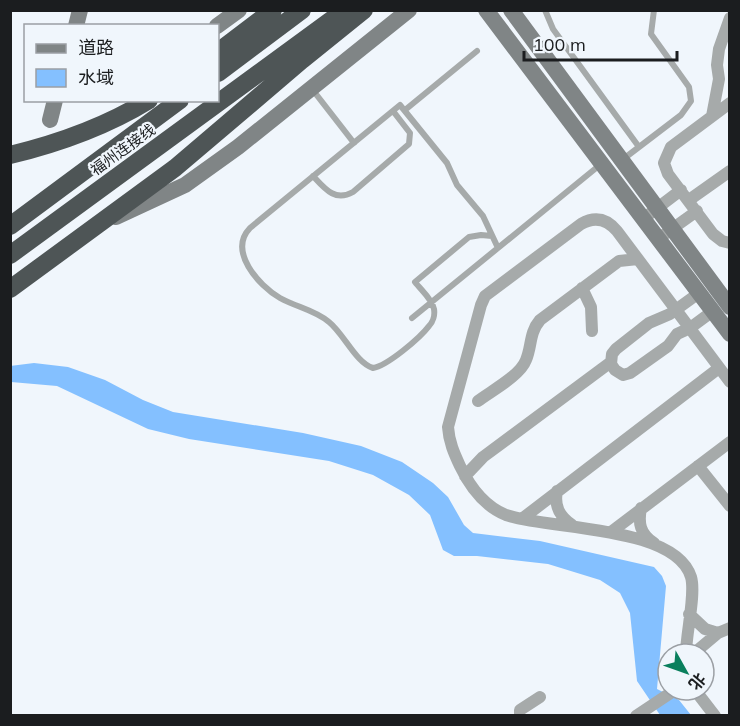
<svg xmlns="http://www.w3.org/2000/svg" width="740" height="726" viewBox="0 0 740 726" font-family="Mulish,'Noto Sans SC',sans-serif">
  <rect width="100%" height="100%" fill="#f0f6fc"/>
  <path fill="#84c0ff" d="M34,363l34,4 37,13 38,20 30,12 130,21 58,13 41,16 31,21 15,14 16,28 9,8 67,8 114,26 8,9 4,10 -9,103 22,11 12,15h-31l-23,-34 -7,-68 -10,-20 -20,-13 -52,-16 -71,-8h-23l-11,-6 -13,-35 -21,-20 -36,-20 -44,-14 -140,-22 -41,-10 -91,-43 -46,-4 -1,-16z"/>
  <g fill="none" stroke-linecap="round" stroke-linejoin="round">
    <path stroke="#a6aaaa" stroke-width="6" d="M545,10l8,19 86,118
      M312,89l42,54
      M405,110l72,-59
      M622,160l59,-45 10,-14 -2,-14 -38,-53 3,-24
      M313,176c12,13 22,26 40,16l56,-48 1,-11 -17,-22
      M492,236l-11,-1 -12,2 -54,45c6,8 17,17 19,27 1,6 -1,13 -5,17 -9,12 -42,40 -56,42 -17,-5 -29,-34 -44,-46 -14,-12 -33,-15 -49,-24 -22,-13 -52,-47 -30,-70l150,-123 47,58 10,22 26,31 15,32
      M412,318l189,-154"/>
    <path stroke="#a6aaaa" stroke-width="12" d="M730,103l-59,44 -7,16 4,11 45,60 9,7 8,2
      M712,116l7,-37 -2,-14 2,-16 11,-31
      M689,200l41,-29
      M643,219l38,-29
      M658,239l39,-28
      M582,288l9,19 1,24
      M699,293l-29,21 -21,9 -33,26 -4,5 -1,10 4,6 8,5 7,-2 38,-27 9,-12 13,-6 23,-17
      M478,401c13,-10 42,-25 48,-41 6,-14 3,-27 14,-40l79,-59 19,-2
      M698,466l32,40
      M465,476l18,-19 128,-95
      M557,491c-3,15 2,25 15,34
      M641,508c-3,15 -1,26 13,35
      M523,518l196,-150
      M611,532l119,-90
      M689,614l16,15 13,4
      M686,654c0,-21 10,-60 5,-77 -16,-52 -142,-47 -185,-62 -22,-9 -36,-28 -46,-49 -6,-13 -11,-24 -12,-39l33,-122 4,-9 96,-72c14,-8 26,-5 36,7l113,151
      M693,654l25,-21 12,-5
      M695,690l20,26
      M520,716v-6l20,-13
      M636,716l39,-26"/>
    <path stroke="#808586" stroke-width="16" d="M486,10l244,324
      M511,10l219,297
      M76,26l4,-16
      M217,26l22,-16
      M50,120l5,-20
      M116,217l69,-32 53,-38 171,-137"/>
    <path stroke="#4e5556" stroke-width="18" d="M218,52l55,-42
      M218,73l84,-63
      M10,155c50,-12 95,-28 139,-55
      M10,226l170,-126
      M10,255l335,-245
      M10,289l165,-121 127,-108 62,-50"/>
  </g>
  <g text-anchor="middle" stroke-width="4.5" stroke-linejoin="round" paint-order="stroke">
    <g font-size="15" fill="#1b1d1f" stroke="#f0f6fc">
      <text transform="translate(123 150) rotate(-36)" y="5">福州连接线</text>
    </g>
  </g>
  <rect width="740" height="726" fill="none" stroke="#1b1d1f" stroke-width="24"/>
  <rect x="24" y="24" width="195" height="78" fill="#f0f6fc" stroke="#9b9fa4" stroke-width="1.5"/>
  <rect x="36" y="44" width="30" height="9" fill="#808586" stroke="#9b9fa4" stroke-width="1.5"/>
  <text x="78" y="54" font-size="18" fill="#1b1d1f">道路</text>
  <rect x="36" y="69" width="30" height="18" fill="#84c0ff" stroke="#9b9fa4" stroke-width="1.5"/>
  <text x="78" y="84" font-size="18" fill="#1b1d1f">水域</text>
  <g transform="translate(686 672) rotate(130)"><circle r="28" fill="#f0f6fc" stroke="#9b9fa4" stroke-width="1.5"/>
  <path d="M0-4.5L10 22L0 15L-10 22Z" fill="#097f5d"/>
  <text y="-9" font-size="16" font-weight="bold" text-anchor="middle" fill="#1b1d1f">北</text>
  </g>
  <path d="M524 51v9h153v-9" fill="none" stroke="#1b1d1f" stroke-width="3"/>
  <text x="533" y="51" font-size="18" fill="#1b1d1f" stroke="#f0f6fc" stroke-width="4.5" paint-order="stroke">100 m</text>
</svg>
